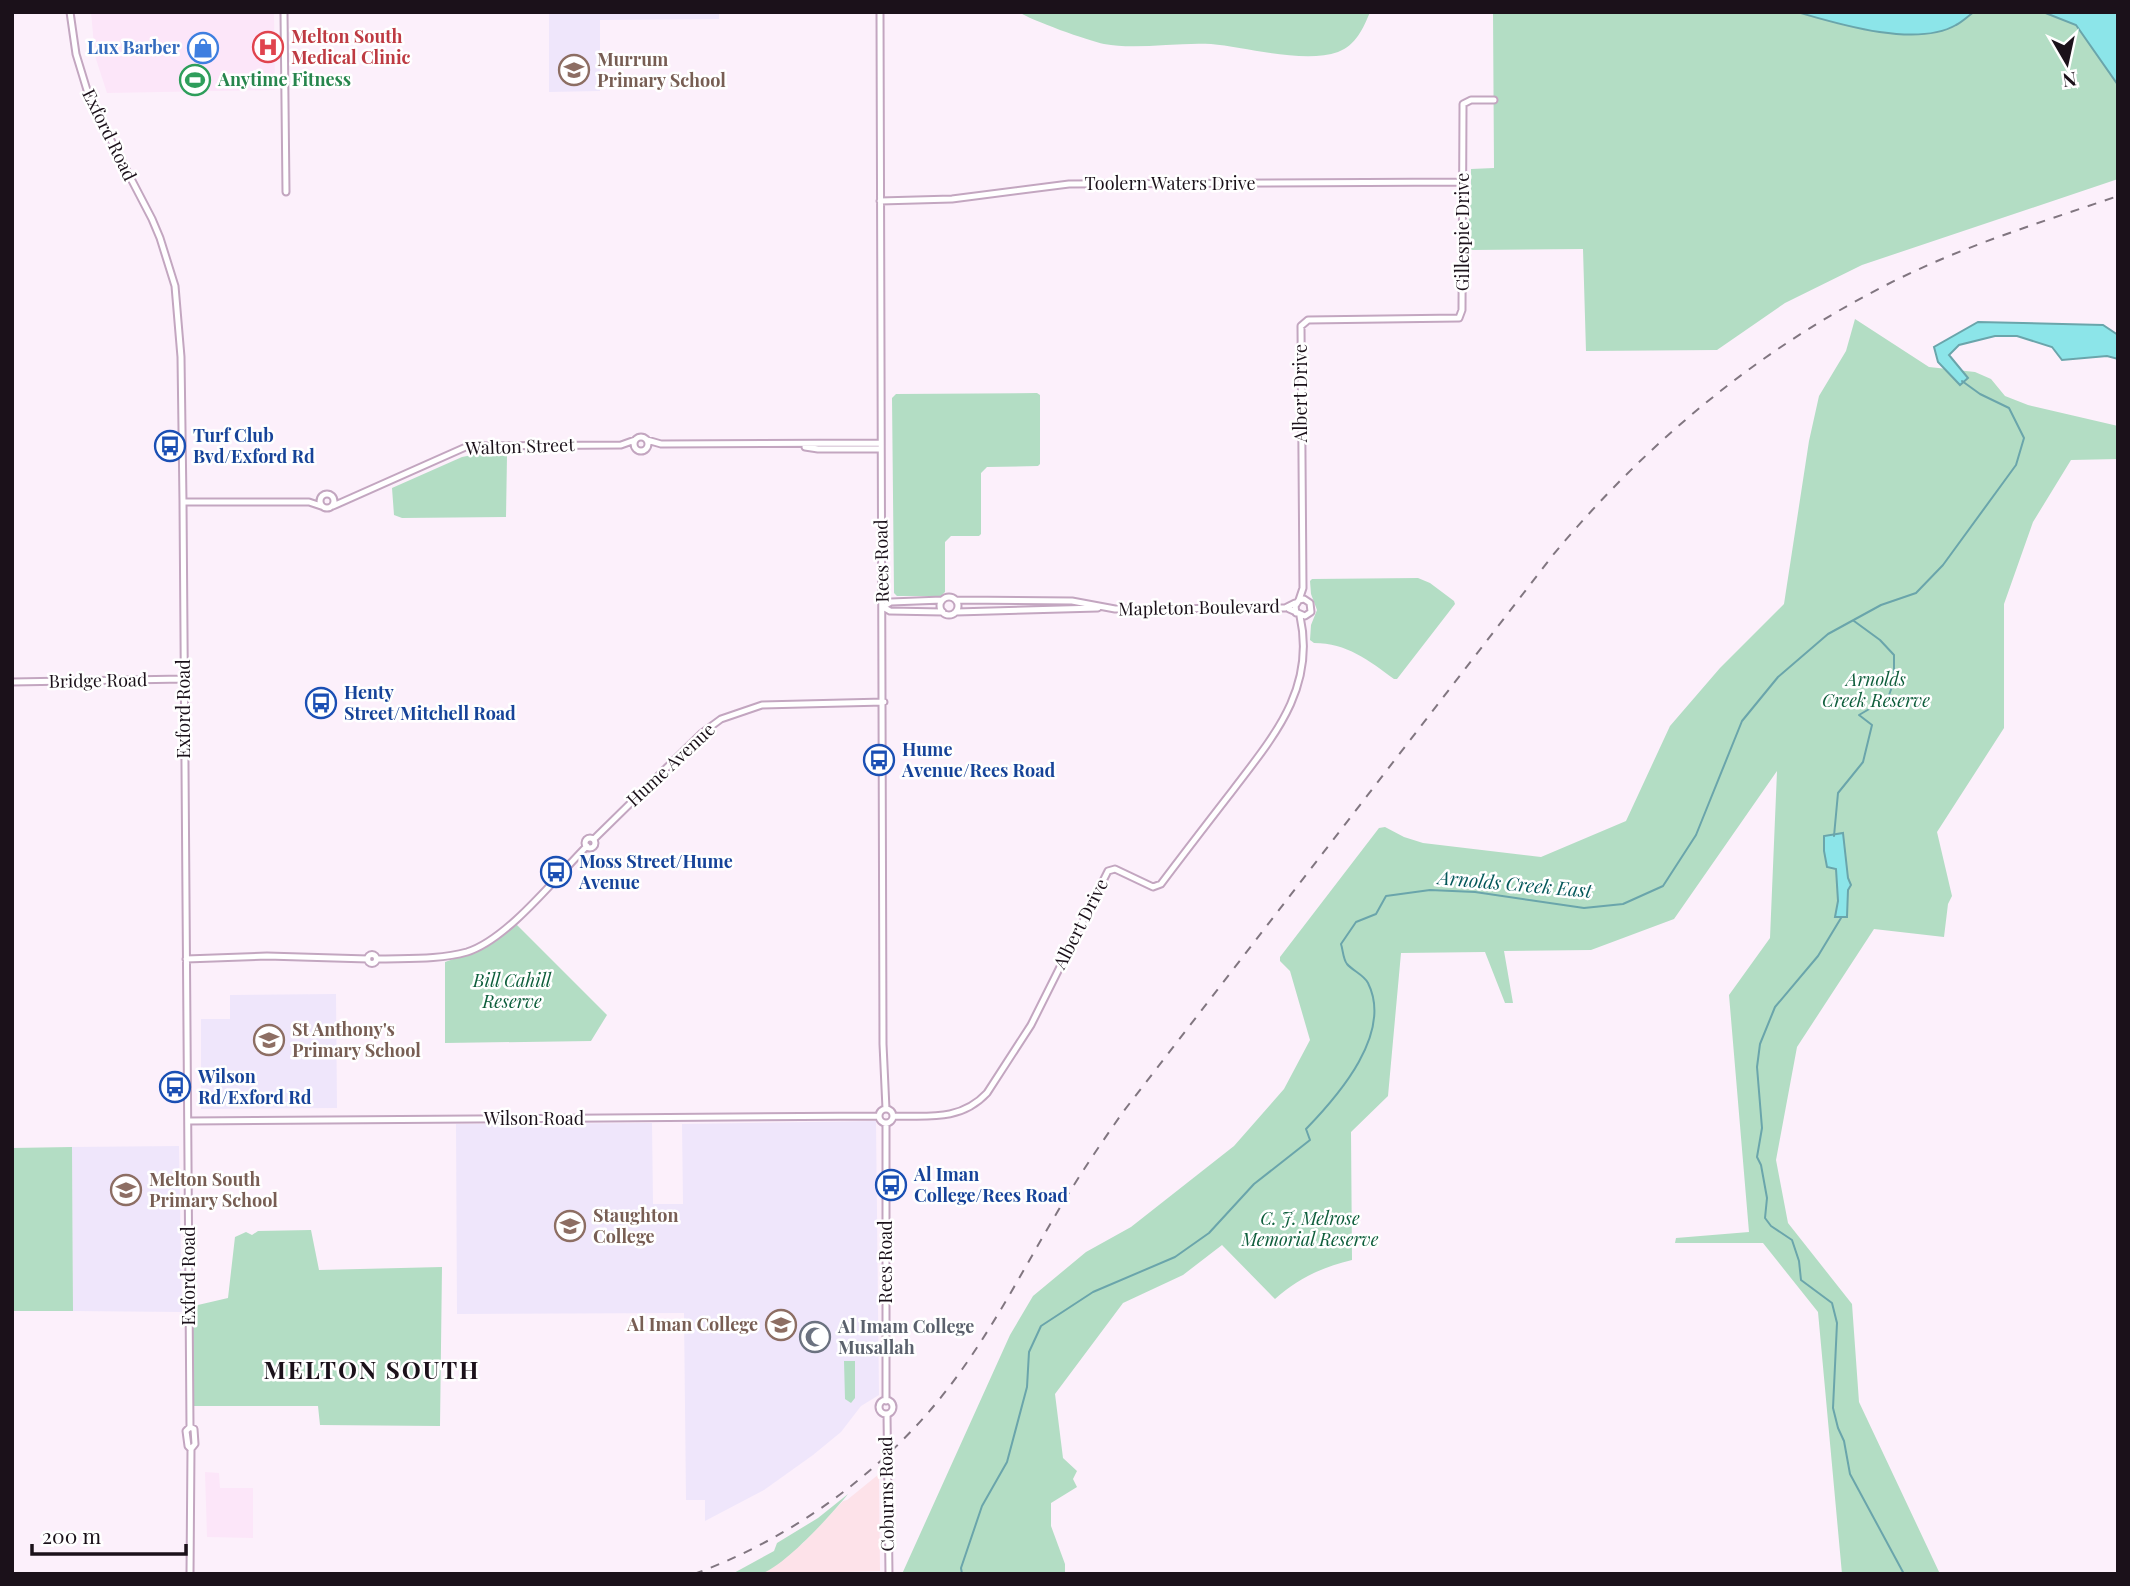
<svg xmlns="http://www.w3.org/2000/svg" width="2130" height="1586" viewBox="0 0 2130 1586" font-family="'Playfair Display',serif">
  <rect width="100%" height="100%" fill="#fcf0fb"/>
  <path fill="#fce6f9" d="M91,12h183l1,78 -168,3 -12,-37z
    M205,1472l14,1 1,15h33v50l-46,-1z"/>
  <path fill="#fde2e9" d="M879,1474l1,97 -119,3 42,-31 40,-42 4,-1z"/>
  <path fill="#efe6fb" d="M549,12h170v7l-119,1v71l-51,1z
    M336,994l1,114 -136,1v-90h29v-24z
    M876,1121l3,274 -18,11 -20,26 -28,23 -49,35 -59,31v-21h-19l-2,-187 -227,1 -1,-190 196,-1 1,81h30l-1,-80z
    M179,1146l3,166 -109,-1 -1,-164z"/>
  <path fill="#b3ddc4" d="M1019,12h351c-7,17 -14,33 -32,40 -34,12 -92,-5 -127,-8 -34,-2 -75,6 -107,0 -15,-3 -74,-24 -85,-32z
    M1493,12h304l73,19 84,-5 20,-14h69l33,13 42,60v94l-256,86 -77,38 -68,47 -131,1 -3,-102 -113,1 -2,-55 3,-3v-23l23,-1z
    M1855,319l74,48 46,5 16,7 14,17 23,9 90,21v33l-47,1 -38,62 -29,82v124l-67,104 15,64 -4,8 -4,33 -70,-8 -77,118 -21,113 12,63 64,81 7,98 81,172h-98l-24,-262 -55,-69h-88l1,-5 73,-6 -20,-237 41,-57 7,-167 -103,148 -83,31 -87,1 9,52h-8l-20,-51 -84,1 -13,143 -37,36 1,128c-30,7 -55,19 -77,39l-53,-54 -39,30 -60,28 -68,91 8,64 14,13 -4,8 4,8 -26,16v23l14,38v10h-163l108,-239 23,-39 53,-44 45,-25 103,-81 50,-57 26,-49 -20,-69 -10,-10v-4l99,-129 6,-1 19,10 19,6 118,14 85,-36 44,-95 50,-58 64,-64 25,-163 10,-45 27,-45z
    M1037,393l3,2v69l-2,2 -51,1 -6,6v61l-2,2h-28l-6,6v50l-4,4h-44l-3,-3 -2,-195 4,-4z
    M477,454l30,2 -1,61 -104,1 -8,-3 -2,-27 70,-31z
    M1418,578l12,5 24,18 1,3 -58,75h-3c-26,-19 -47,-36 -80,-36l-4,-3 1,-15 6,-15 -6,-16 -1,-13 2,-2z
    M516,924l91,91 -16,26 -146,2v-81l40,-14z
    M72,1147l1,164h-61v-163z
    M311,1230l8,40 123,-3 -2,159 -120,-1 -2,-19h-130l-3,-98 43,-10 7,-61 11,-5 6,3 6,-4z
    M844,1361h11v37l-4,5 -6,-4z
    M848,1494c-15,19 -66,75 -88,80 -9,1 -19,0 -28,0l42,-23 3,-8 41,-25z"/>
  <path fill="#8ce5e9" stroke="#6aa5ab" stroke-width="2" d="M1797,12h177c-6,4 -12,10 -18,13 -40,23 -118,-1 -159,-13z
    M2043,12h75v73l-42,-60z
    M1978,322l125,3 15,10v24l-11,-3 -45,4 -10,-13 -35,-11h-22l-36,9 -10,10 19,23 -8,7 -22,-23 -4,-15z
    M1843,833l5,45 3,7 -3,5 -1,27h-12l3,-16 -2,-32 -9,-2 -3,-16v-15z"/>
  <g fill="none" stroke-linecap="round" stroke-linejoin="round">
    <path stroke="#6aa5ab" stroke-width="2" d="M1834,836l4,-43 25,-31 9,-37 -13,-10 29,-17 6,-17v-26l-14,-15 -26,-19
      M1841,918l-23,38 -43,51 -15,37 -3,23 5,61 -5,29 4,8 6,33 -2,20 6,8 21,14 7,21 2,19 31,23 5,20 -4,85 5,20 6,13 6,33 54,100
      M962,1574l-1,-6 21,-62 25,-44 20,-75 2,-35 12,-26 52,-34 82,-35 34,-24 45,-49 56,-44 -4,-11c33,-34 87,-96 62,-146 -4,-8 -15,-12 -21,-19 -4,-5 -4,-14 -6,-20l15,-22 20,-8 10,-18 44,-6 45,2 109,16 39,-4 40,-18 33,-51 46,-114 36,-44 50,-43 53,-29 35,-12 27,-28 73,-100 8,-27 -15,-30 -29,-14 -18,-13"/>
    <g stroke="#c3a6c0" stroke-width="9">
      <path id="tertiary" d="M70,12l6,42 14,46 62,119 8,19 15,48 6,71 2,145 7,925
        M284,12l2,180
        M880,12l3,1032 3,65
        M880,201l72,-2 117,-15 393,-2
        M634 444a7 7 0 1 1 14 0a7 7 0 1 1-14 0Z
        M647,440l14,4 220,-1
        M805,447l13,2h63
        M320 501a7 7 0 1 1 14 0a7 7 0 1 1-14 0Z
        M183,502h126l12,4
        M333,506l135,-60 153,-1 14,-5
        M940 606a9 9 0 1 1 18 0a9 9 0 1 1-18 0Z
        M956,600l116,1 43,8 170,-1 10,-5
        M1299,600l4,-12 -2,-262 7,-6 151,-2 3,-8 1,-202v-4l8,-4h23
        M883,607l8,-5 51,-2
        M883,607l7,4 53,1
        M1289,609l16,7 6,-4 -1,-9 -6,-4 -5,1 -4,6 1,7
        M956,612l142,-4
        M12,682l172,-3
        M585 843a5 5 0 1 1 10 0a5 5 0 1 1-10 0Z
        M594,839l108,-106 19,-14 41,-14 122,-3
        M367.5 959a4.5 4.5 0 1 1 9 0a4.5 4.5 0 1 1-9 0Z
        M186,959l81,-3 101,3
        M377,959c29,-1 62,1 90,-7 41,-13 89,-75 120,-106
        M879 1116a7 7 0 1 1 14 0a7 7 0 1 1-14 0Z
        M893,1116c36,0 68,5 94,-23l44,-68 77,-154 7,-2 38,18 8,-3c24,-32 48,-63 72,-94 41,-54 83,-102 67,-174
        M188,1121l691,-5
        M886,1123v278
        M879 1407a7 7 0 1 1 14 0a7 7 0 1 1-14 0Z
        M887,1414l2,160
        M190,1574l1,-125 -3,-3 -2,-15 4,-4 4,2 1,15 -4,5"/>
    </g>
    <use href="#tertiary" stroke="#fff" stroke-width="5"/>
    <path stroke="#817680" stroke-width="2" stroke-dasharray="9 9" stroke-linecap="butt" d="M694,1574c107,-39 204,-113 269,-206 39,-55 69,-115 104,-172 18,-29 37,-57 56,-84l430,-557c102,-123 228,-224 375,-290 61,-27 126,-47 190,-69"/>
  </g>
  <defs>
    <g id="hospital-ring" transform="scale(1.575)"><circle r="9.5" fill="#fff" stroke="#e0444e" stroke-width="1.5"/><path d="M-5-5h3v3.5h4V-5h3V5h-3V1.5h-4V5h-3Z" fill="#e0444e"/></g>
    <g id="shop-ring" transform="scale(1.575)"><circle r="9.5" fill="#fff" stroke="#3f7fe0" stroke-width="1.5"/><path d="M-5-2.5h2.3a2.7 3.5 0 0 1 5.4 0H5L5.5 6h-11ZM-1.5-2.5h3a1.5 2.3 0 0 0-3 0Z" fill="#3f7fe0"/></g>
    <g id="school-ring" transform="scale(1.575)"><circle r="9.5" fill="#fff" stroke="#8d6e63" stroke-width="1.5"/><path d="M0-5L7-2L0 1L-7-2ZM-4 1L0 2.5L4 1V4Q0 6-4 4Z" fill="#8d6e63"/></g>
    <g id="stadium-ring" transform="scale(1.575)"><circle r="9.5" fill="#fff" stroke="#2e9e5b" stroke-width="1.5"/><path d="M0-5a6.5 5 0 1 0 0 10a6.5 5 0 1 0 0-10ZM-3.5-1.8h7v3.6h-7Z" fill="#2e9e5b"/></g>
    <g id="bus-ring" transform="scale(1.575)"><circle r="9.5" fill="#fff" stroke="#1a4fb4" stroke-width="1.5"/><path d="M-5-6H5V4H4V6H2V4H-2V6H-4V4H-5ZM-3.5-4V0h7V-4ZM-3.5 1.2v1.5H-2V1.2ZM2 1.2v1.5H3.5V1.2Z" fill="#1a4fb4"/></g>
    <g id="mosque-ring" transform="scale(1.575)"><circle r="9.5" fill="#fff" stroke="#6b7280" stroke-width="1.5"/><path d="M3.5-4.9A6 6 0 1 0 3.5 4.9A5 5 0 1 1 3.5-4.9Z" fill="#6b7280"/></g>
  </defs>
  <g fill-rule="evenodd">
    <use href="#hospital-ring" x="268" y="47"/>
    <use href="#shop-ring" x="203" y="48"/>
    <use href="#school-ring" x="574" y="70"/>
    <use href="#stadium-ring" x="195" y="80"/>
    <use href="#bus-ring" x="170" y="446"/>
    <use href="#bus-ring" x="321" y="703"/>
    <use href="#bus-ring" x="879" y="760"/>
    <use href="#bus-ring" x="556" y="872"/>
    <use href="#school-ring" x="269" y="1040"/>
    <use href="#bus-ring" x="175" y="1087"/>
    <use href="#bus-ring" x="891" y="1185"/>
    <use href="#school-ring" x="126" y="1190"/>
    <use href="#school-ring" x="570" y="1226"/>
    <use href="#school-ring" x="781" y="1325"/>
    <use href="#mosque-ring" x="815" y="1337"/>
  </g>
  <g text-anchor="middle" stroke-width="5" stroke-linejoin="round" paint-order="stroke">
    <g font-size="18" font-weight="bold" fill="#be3a42" stroke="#fff" text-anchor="start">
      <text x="291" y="43">Melton South<tspan x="291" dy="21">Medical Clinic</tspan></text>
    </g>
    <g font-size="18" font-weight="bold" fill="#366cbe" stroke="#fff" text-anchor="end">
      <text x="180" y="54">Lux Barber</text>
    </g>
    <g font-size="18" font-weight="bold" fill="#785e54" stroke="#fff" text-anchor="start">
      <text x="597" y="66">Murrum<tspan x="597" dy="21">Primary School</tspan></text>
      <text x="292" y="1036">St Anthony's<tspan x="292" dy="21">Primary School</tspan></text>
      <text x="149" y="1186">Melton South<tspan x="149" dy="21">Primary School</tspan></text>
      <text x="593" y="1222">Staughton<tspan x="593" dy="21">College</tspan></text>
      <text x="758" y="1331" text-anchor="end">Al Iman College</text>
    </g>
    <g font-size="18" font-weight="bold" fill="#27864d" stroke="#fff" text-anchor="start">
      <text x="218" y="86">Anytime Fitness</text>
    </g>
    <g font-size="18" fill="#1b111a" stroke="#fff">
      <text transform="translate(109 135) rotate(64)" y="6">Exford Road</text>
      <text x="1170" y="190">Toolern Waters Drive</text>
      <text transform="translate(1463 232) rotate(-90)" y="6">Gillespie Drive</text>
      <text transform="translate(1301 393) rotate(-90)" y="6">Albert Drive</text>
      <text transform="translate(520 447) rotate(-2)" y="6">Walton Street</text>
      <text transform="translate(882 561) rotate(-91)" y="6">Rees Road</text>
      <text transform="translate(1199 608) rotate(-1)" y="6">Mapleton Boulevard</text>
      <text transform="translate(98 681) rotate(-1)" y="6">Bridge Road</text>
      <text transform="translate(184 709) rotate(-90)" y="6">Exford Road</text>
      <text transform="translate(671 765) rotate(-43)" y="6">Hume Avenue</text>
      <text transform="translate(1081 924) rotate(-63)" y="6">Albert Drive</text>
      <text x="534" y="1125">Wilson Road</text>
      <text transform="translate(886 1262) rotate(-90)" y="6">Rees Road</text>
      <text transform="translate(189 1276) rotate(-90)" y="6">Exford Road</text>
      <text transform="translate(887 1494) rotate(-91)" y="6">Coburns Road</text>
    </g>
    <g font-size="18" font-weight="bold" fill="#164399" stroke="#fff" text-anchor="start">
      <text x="193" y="442">Turf Club<tspan x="193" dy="21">Bvd/Exford Rd</tspan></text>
      <text x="344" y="699">Henty<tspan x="344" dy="21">Street/Mitchell Road</tspan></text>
      <text x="902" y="756">Hume<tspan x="902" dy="21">Avenue/Rees Road</tspan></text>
      <text x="579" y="868">Moss Street/Hume<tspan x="579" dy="21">Avenue</tspan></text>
      <text x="198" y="1083">Wilson<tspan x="198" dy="21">Rd/Exford Rd</tspan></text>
      <text x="914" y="1181">Al Iman<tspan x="914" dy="21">College/Rees Road</tspan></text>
    </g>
    <g font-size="18" font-style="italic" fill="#0f5e3c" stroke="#fff">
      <text x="1876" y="686">Arnolds<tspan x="1876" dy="21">Creek Reserve</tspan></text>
      <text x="512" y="987">Bill Cahill<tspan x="512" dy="21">Reserve</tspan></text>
      <text x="1310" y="1225">C. J. Melrose<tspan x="1310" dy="21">Memorial Reserve</tspan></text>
    </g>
    <g font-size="18" font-weight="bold" fill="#5b616d" stroke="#fff" text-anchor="start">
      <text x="838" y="1333">Al Imam College<tspan x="838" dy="21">Musallah</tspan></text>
    </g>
    <g font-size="19" font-style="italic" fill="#04575a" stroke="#fff">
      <text transform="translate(1515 884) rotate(5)" y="7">Arnolds Creek East</text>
    </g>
    <g font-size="24" font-weight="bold" letter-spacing="2" fill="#1b111a" stroke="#fff">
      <text x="372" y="1379">MELTON SOUTH</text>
    </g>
  </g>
  <rect width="2130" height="1586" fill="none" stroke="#1b111a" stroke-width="28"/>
  <g transform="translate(2067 63) rotate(171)" stroke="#ffffff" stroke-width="5" paint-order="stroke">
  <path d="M0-5L12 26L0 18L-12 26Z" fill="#1b111a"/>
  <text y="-10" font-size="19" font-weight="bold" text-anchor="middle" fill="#1b111a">N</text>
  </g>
  <path d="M32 1544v10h154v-10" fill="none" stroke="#1b111a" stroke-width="3.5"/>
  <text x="42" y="1544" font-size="21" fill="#1b111a" stroke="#ffffff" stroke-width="5" paint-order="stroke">200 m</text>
</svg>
